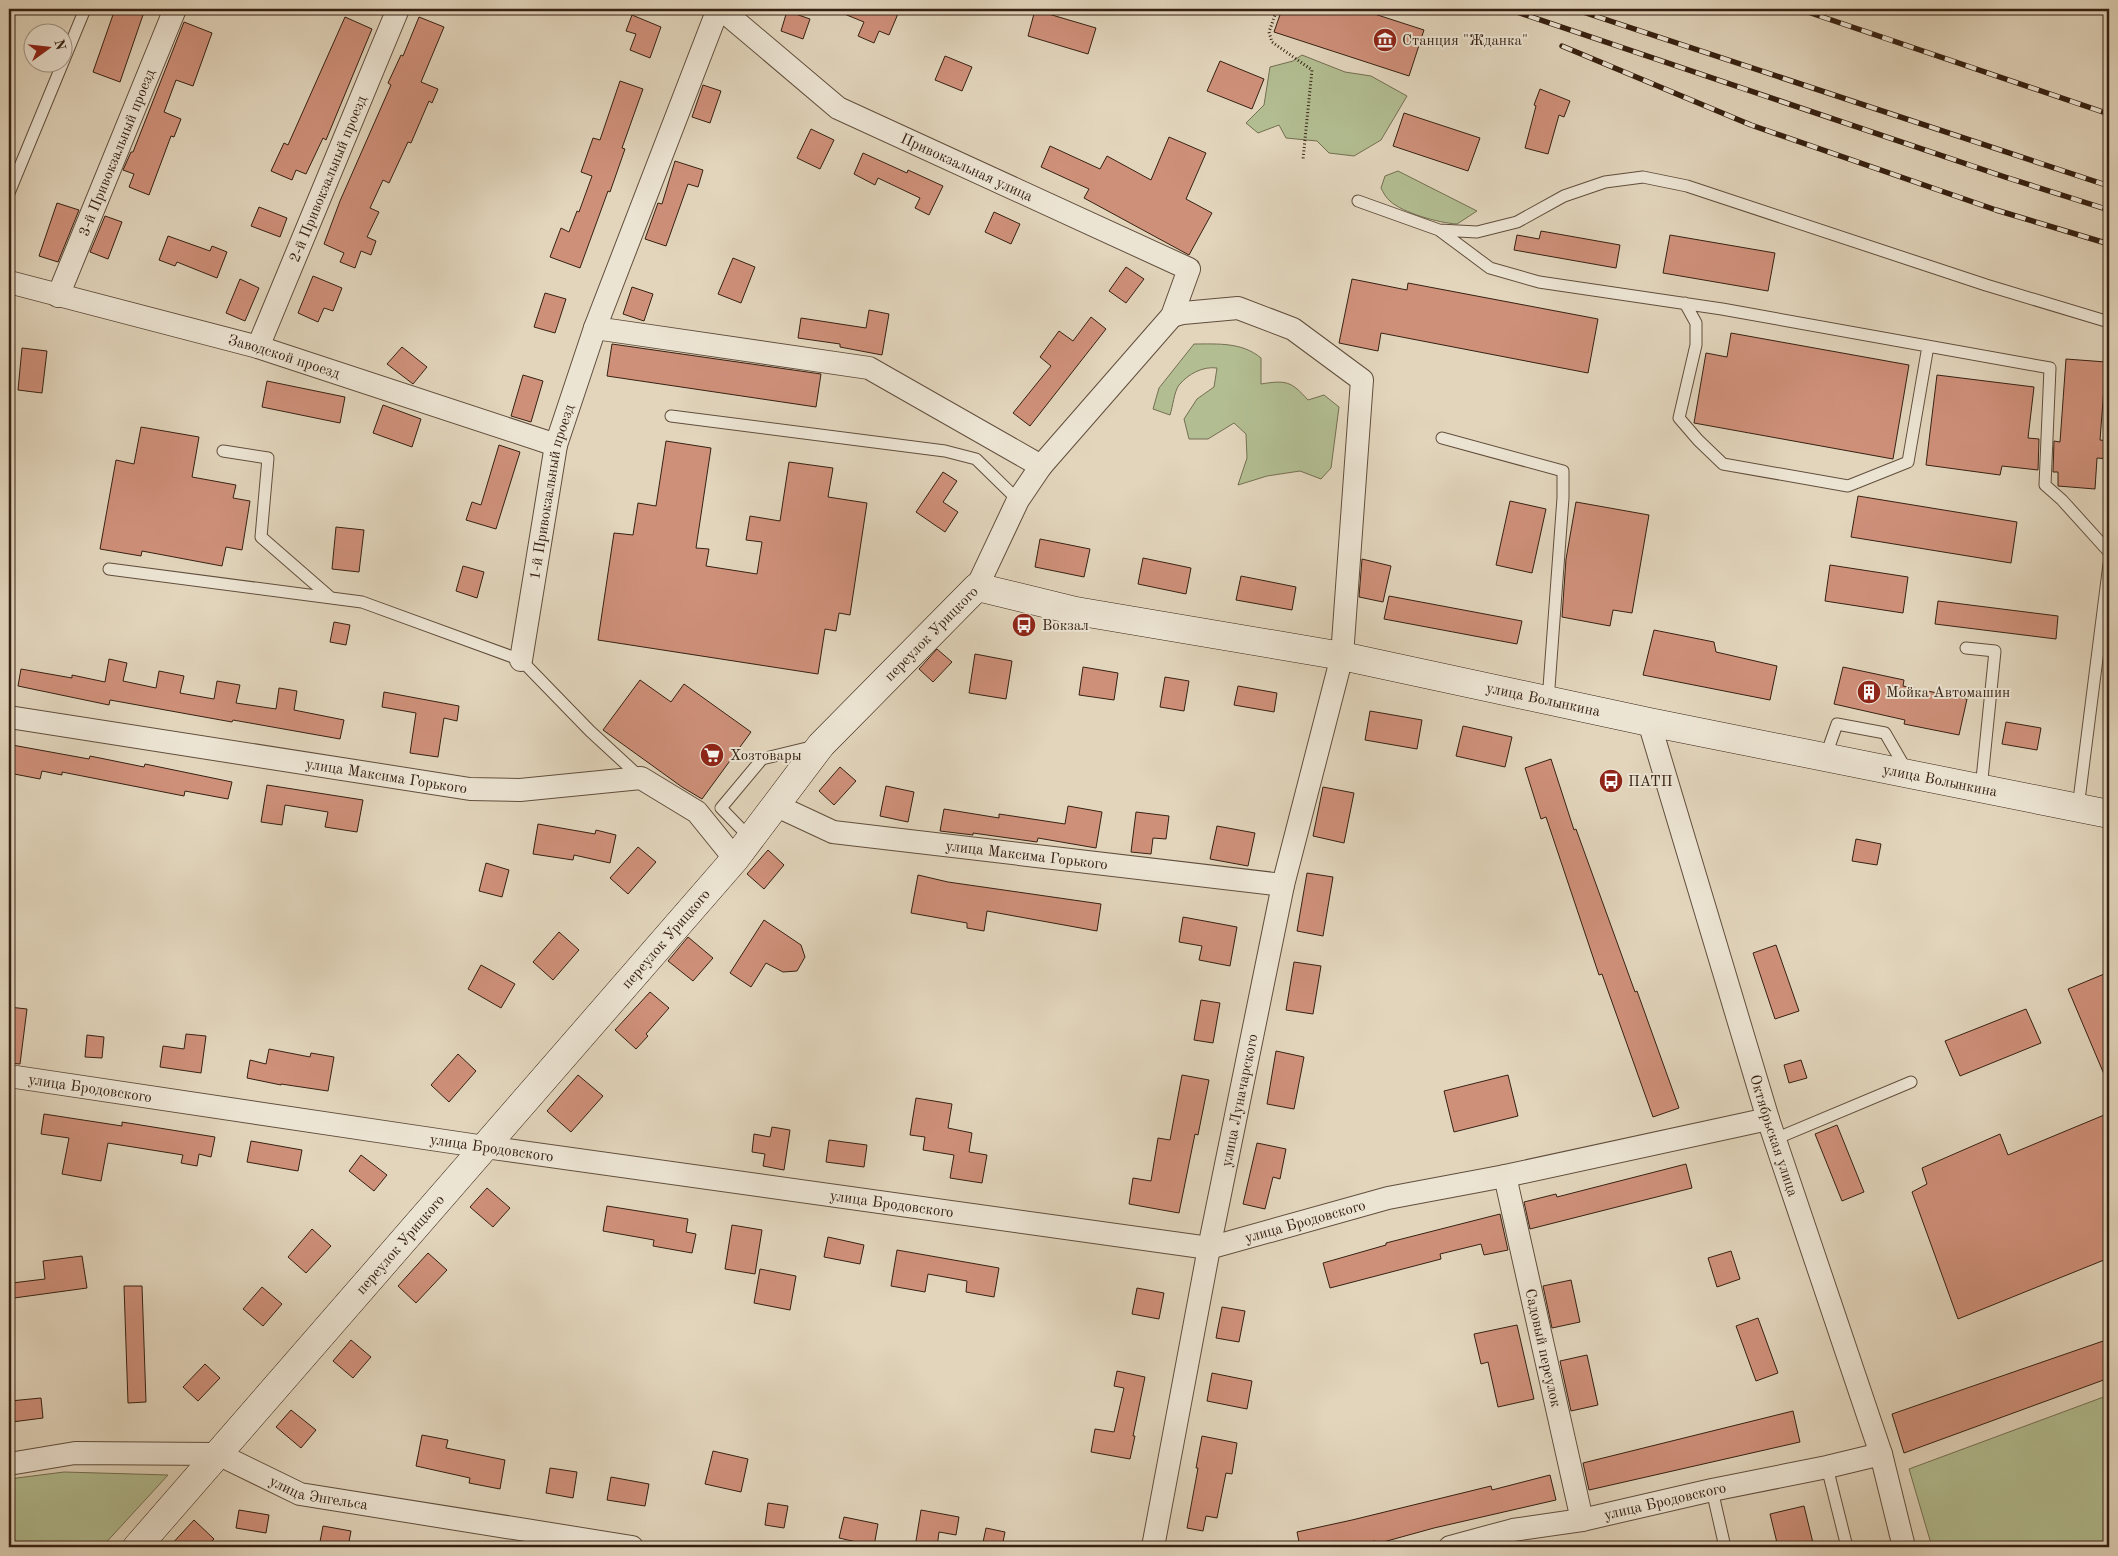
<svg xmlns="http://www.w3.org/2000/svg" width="2118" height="1556" viewBox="0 0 2118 1556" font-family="'Old Standard TT',serif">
  <rect width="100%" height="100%" fill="#e2d5bc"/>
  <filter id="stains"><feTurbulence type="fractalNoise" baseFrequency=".004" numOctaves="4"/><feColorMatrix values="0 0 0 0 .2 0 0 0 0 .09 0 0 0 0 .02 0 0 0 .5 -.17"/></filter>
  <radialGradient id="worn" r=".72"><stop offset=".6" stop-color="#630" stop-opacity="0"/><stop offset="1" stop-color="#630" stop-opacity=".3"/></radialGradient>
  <path fill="#b2bd91" stroke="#746f52" d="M1302,55l43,17 26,4 36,20 -26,44 -27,16 -25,-3 -12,-12 -31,-3 -7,-13 -21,8 -12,-10 18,-18 6,-38 23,-6z
    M1398,171l79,40 -20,13c-18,-1 -54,-11 -67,-23 -4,-3 -7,-9 -9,-13l4,-12z
    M1194,344c24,0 48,-2 67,14v26c25,-4 30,-3 47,16l16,-5 15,12 -8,61 -10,11 -21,-8 -33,5 -29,9 9,-27 -1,-24 -12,-11 -26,16h-19l-5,-20 13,-20 17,-12 3,-19c-14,-2 -29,6 -38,17 -5,7 -6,21 -9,30l-17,-6 6,-21z
    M2109,1395v152h-177l-23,-78z
    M64,1472l104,3 -66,72h-93v-68z"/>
  <path fill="#cf907a" stroke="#362112" d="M115,9h30l-25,73 -27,-10z
    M832,9h68l-11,26 -10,-4 -5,12 -16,-7 6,-14z
    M1282,9h77l65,21 -15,46 -135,-44z
    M1035,10l61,18 -8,26 -60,-18z
    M787,11l23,8 -7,20 -22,-8z
    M632,15l29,12 -11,31 -20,-8 6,-16 -10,-3z
    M345,17l27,12 -46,111 -3,-2 -17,36 -10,-4 -4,10 -21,-9 13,-28 4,2z
    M419,17l25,10 -23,55 17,7 -6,14 -3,-2 -18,42 -3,-1 -19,41 -6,-3 -13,28 9,4 -12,25 9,4 -5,14 -10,-4 -6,17 -15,-6 4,-9 -20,-9 16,-43 51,-116 -3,-2 13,-28 2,1z
    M184,22l28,11 -19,53 -17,-6 -12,32 17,7 -7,18 -3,-1 -22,59 -20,-8 5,-13 -11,-4 8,-18h2z
    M945,56l27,11 -10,24 -27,-11z
    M1220,61l44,18 -12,30 -45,-18z
    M620,81l23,8 -21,59 3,1 -15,43 -2,-1 -28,77 -30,-11 11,-29 8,4 8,-21 2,1 13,-36 -11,-4 12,-34 7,2z
    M703,85l18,6 -11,32 -18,-6z
    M1540,89l30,12 -6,16 -5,-2 -11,39 -23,-6 11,-42 -2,-1z
    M1404,113l76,25 -12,33 -75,-25z
    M811,129l23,11 -14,29 -23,-11z
    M1169,137l37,16 -20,46 26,14 -23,42 -105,-57 5,-9 -48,-22 9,-21 50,23 7,-13 44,24z
    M863,153l44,20 1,-3 35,16 -14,29 -14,-7 5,-10 -42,-20 -3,7 -21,-11z
    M675,161l28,9 -5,17 -10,-3 -22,62 -21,-7 13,-36 4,1z
    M57,203l22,7 -21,52 -19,-6z
    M259,207l28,11 -7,19 -29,-11z
    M994,212l26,12 -9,20 -26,-12z
    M105,216l17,6 -14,37 -18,-7z
    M1541,231l79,14 -4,23 -102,-18 3,-15 22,4z
    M1670,235l105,18 -7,38 -105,-18z
    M168,236l42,15 2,-5 15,6 -10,26 -40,-16 -2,4 -16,-6z
    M733,258l22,9 -14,36 -23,-9z
    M1126,267l18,12 -18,24 -17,-12z
    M313,276l29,12 -9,23 -9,-3 -6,14 -20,-9z
    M240,279l19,9 -14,33 -19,-8z
    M1352,279l55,11 1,-7 190,36 -10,54 -207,-40 -3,18 -39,-8z
    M632,287l21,7 -9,27 -21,-7z
    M545,293l21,6 -11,34 -21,-6z
    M869,310l20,4 -7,41 -42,-8v-3l-42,-6 3,-20 65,10z
    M1091,317l15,12 -76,97 -17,-13 38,-47 -11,-9 19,-26 14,10z
    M1731,333l178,32 -16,94 -199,-36 12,-70 21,4z
    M612,344l209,30 -5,33 -209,-31z
    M402,347l25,20 -14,17 -26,-20z
    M22,348l25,3 -5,42 -24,-3z
    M2066,359l40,3 -6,78 9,1v18l-12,-1 -2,31 -37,-3v-14h-5l1,-31 6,1z
    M523,375l20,6 -12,41 -20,-6z
    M1937,375l97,12 -6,51 11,1 -1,31 -36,-4 -2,9 -74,-10z
    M267,381l78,16 -5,26 -78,-16z
    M383,405l38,14 -9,28 -39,-14z
    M141,427l58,10 -7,40 44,8 -3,13 17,3 -8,49 -16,-3 -4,19 -80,-15 -1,5 -41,-7 16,-89 18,4z
    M666,441l45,7 -15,100 13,1 -3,17 51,8 5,-32 -16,-2 4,-24 30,5 9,-59 44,6 -5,29 39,6 -17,112 -11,-2 -3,18 -11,-2 -7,45 -220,-34 16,-107 19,2 5,-32 18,3z
    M499,445l21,7 -24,77 -30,-9 6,-18 9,3z
    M943,472l14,9 -14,21 15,10 -13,20 -29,-20z
    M1858,496l159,26 -6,41 -160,-26z
    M1510,501l36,8 -14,64 -36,-8z
    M1576,502l73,13 -17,98 -19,-3 -3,16 -48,-9 4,-58z
    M336,527l28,3 -5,42 -27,-3z
    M1040,539l50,10 -6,28 -49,-10z
    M1143,558l48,10 -5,26 -48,-10z
    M1362,559l29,7 -8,36 -24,-5z
    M1830,565l78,12 -5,36 -78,-12z
    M463,566l21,6 -7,26 -21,-7z
    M1241,576l55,11 -4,23 -56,-10z
    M1389,596l133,25 -5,23 -133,-25z
    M1938,601l120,15 -2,23 -121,-15z
    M334,622l16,3 -4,20 -16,-3z
    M1654,630l60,12 2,10 61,14 -7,34 -127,-25z
    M937,649l15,13 -19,20 -14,-13z
    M975,654l37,7 -6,38 -37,-6z
    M109,659l18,4 -4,18 33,7 3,-17 25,5 -4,17 34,6 3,-18 23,4 -4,18 40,6 3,-21 18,3 -3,19 50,10 -4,19 -107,-19 -1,2 -122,-22 -1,5 -91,-19 3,-17 51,9v-3l33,7z
    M1083,667l35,6 -4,27 -35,-5z
    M1843,667l61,13 -1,6 64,13 -8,36 -55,-11 1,-4 -71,-16z
    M1165,677l24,4 -5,30 -24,-4z
    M640,680l31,22 13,-18 67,48 -49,67 -20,-12 -79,-57z
    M1238,686l39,7 -3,19 -40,-7z
    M384,692l75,14 -2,15 -13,-3 -6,39 -28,-4 6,-40 -34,-6z
    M1370,711l52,9 -5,29 -52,-9z
    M2006,722l35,6 -4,22 -35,-6z
    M1463,726l49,11 -7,30 -49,-11z
    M12,745l77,14 1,-3 54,11 1,-3 87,18 -4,17 -43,-8 -1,5 -122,-24v3l-20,-4 -2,8 -31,-6z
    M1551,759l23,71 2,-1 59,163 2,-1 42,117 -26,9 -51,-143 -3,1 -53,-158 -5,2 -16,-51z
    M840,767l16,14 -22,24 -15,-14z
    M267,785l96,15 -6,32 -32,-5 3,-15 -43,-7 -3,20 -21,-3z
    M886,786l28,6 -6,30 -28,-6z
    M1323,787l31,6 -10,50 -31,-7z
    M1068,806l34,6 -6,36 -58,-10 -1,4 -64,-9v2l-33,-4 4,-22 55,9v-4l66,10z
    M1136,812l33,4 -3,23 -13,-1 -2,16 -20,-2z
    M538,824l57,10 1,-4 20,5 -6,28 -36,-8 -1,5 -40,-6z
    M1217,826l38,7 -7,33 -38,-7z
    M1856,839l25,5 -4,21 -25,-4z
    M638,847l18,15 -28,32 -18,-16z
    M768,850l16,15 -20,24 -17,-15z
    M486,863l23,7 -7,27 -23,-6z
    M1307,873l26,4 -10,59 -26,-5z
    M918,875l30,7 153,22 -4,27 -110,-20 -3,20 -17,-3v-5l-56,-10z
    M1183,917l54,10 -7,39 -31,-6 3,-14 -23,-4z
    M764,920l37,25 4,12 -8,14 -14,1 -17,-9 -15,24 -21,-14z
    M559,932l20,18 -26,30 -20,-18z
    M688,937l25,21 -20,23 -25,-20z
    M1776,945l23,66 -24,8 -22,-66z
    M1294,962l27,4 -8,48 -27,-4z
    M481,965l34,19 -14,24 -33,-19z
    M2109,972v114l-41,-97z
    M650,992l19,16 -23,26 2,2 -12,13 -21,-19z
    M1201,1000l19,3 -7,40 -19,-3z
    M9,1007l18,2 -7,55 -11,-1z
    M2026,1009l15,34 -81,33 -15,-35z
    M186,1034l20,2 -5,37 -41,-6 3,-21 21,3z
    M87,1035l17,2 -2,21 -17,-1z
    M269,1049l41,8 1,-4 23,4 -6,34 -47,-7v1l-34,-7 3,-18 16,4z
    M1276,1051l28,6 -10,52 -27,-5z
    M458,1054l18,17 -27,31 -18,-17z
    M1801,1060l6,18 -18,5 -5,-18z
    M578,1075l25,21 -32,36 -24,-21z
    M1182,1075l27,5 -11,55 -3,-1 -16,79 -50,-9 4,-26 18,3 7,-43 12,2z
    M1508,1075l10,41 -64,16 -10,-41z
    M916,1098l36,6 -4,24 24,5 -3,19 18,3 -5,28 -32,-5 4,-23 -31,-5 2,-13 -15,-2z
    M2109,1113v145l-151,61 -46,-127 15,-8 -5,-16 78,-34 8,21z
    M44,1114l78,12v-4l93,15 -4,20 -12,-3 -2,12 -16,-3 2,-8 -75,-12 -7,38 -39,-7 7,-36 -28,-4z
    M1837,1125l27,67 -22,9 -27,-67z
    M772,1127l18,3 -6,40 -21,-4 2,-12 -13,-2 2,-18 16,3z
    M829,1140l38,5 -3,22 -38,-5z
    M251,1141l51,9 -4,21 -51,-9z
    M1257,1143l29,6 -6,30 -7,-2 -8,32 -22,-5z
    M361,1155l26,20 -13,16 -25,-20z
    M1686,1164l6,24 -162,41 -6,-27 32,-8 1,3z
    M487,1188l23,20 -17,19 -23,-20z
    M607,1206l81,13 -2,13 10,2 -4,19 -39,-7 1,-6 -51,-9z
    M1500,1214l8,36 -24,5 -3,-11 -41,10 1,5 -111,29 -7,-25 63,-18v-2z
    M732,1225l30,5 -7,44 -30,-5z
    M312,1229l19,17 -25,27 -18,-16z
    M828,1237l36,8 -4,19 -36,-7z
    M897,1250l102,18 -5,29 -28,-5 1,-11 -39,-7 -3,18 -34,-6z
    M1731,1251l9,28 -23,8 -9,-29z
    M428,1253l19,17 -31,33 -18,-17z
    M82,1256l5,32 -73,10 -2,-15 33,-4 -2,-18z
    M760,1269l36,7 -6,34 -36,-7z
    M1571,1280l9,42 -28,6 -9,-42z
    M124,1286h18l4,116 -18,1z
    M262,1287l20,17 -19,22 -20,-17z
    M1137,1288l27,5 -5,26 -27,-5z
    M1222,1307l23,4 -6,31 -23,-4z
    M1758,1318l20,55 -22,8 -20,-55z
    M1517,1325l17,74 -36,8 -10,-45 -7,2 -7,-30z
    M2109,1339v39l-205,75 -12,-39z
    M351,1340l20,17 -18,21 -20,-17z
    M1587,1355l11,50 -27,6 -11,-50z
    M205,1364l15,14 -22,23 -15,-14z
    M1117,1371l28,6 -12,59h2l-5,23 -39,-7 4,-23 19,3 10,-44 -10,-2z
    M1212,1373l40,8 -5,28 -40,-8z
    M41,1398l2,20 -31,4 -2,-21z
    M291,1410l25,20 -15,18 -25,-21z
    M1793,1411l7,31 -211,48 -6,-27z
    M422,1435l26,5 -2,8 59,12 -5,29 -31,-6 1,-5 -54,-12z
    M1202,1436l35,7 -5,31 -6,-1 -9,45 -11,-2 -3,15 -16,-3 11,-60h-2z
    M713,1451l35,8 -7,33 -36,-8z
    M550,1468l27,4 -4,26 -27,-5z
    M1550,1475l6,25 -122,28 -58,16 -1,-3 -29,6h-46l-3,-15 55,-12 139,-34 1,4z
    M611,1477l38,7 -4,22 -38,-6z
    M768,1503l20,3 -4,22 -19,-3z
    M1804,1506l10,41h-36l-8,-33z
    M239,1510l30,5 -3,18 -30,-5z
    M921,1510l38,7 -3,18 -17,-3 -2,15h-22z
    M844,1517l34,7 -4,22 -35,-8z
    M194,1520l20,19 -8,8h-37z
    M323,1526l28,5 -3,16h-29z
    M986,1528l19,4 -3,15h-20z"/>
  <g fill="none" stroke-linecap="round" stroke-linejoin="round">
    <g stroke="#614e3c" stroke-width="13">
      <path id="lane" d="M9,193l76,-184
        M1358,201l81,29 38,2 40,-10 47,-26 41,-14 38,-5 44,9 299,99 123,37
        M1439,230l51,38 49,14 183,27 328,59 -5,117 17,15 47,52
        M1685,303l11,20v22l-17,73 19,22 25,24 125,22 60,-24 20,-116
        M671,416l274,35 31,8 42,41
        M1442,438l121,33v27l-15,203
        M223,451l45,7 -7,79 70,61
        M109,569l253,33 159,58 69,71 51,47
        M1966,648l29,3 -14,138
        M1825,758l12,-34 48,9 22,38
        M2078,808l31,-244
        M751,839l-30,-31 41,-49 53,-13
        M1775,1139l136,-57
        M1827,1467l20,80
        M1712,1490l13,57"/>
    </g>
    <g stroke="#614e3c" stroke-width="24">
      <g id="street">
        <path d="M718,9l-123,319 274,40 172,98"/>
        <path id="s1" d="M721,9l117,99 351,161 -17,47 -131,150 -23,34 -41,87"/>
        <path id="s2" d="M9,282l249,65 298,98"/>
        <path id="s3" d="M58,296l117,-287"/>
        <path id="s4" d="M258,347l140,-338"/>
        <path id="s5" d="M521,660l35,-215 39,-117"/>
        <path id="s6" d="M9,717l461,72 50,1 121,-12 56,34 38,47"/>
        <path id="s7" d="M1649,722l119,397 113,335 23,93"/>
        <path id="s8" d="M775,805l58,27 450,53"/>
        <path id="s9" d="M9,1076l476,71 724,101 179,-50 117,-22 263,-57"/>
        <path id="s10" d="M1505,1176l77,344"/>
        <path id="s11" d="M9,1464l66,-11 143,1 82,40 332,53"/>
        <path id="s12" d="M1153,1547l56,-299 74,-363 59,-229 20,-276 -69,-51 -55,-21 -55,5 -11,3"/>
        <path id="s13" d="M1450,1547l63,-17 69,-10 130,-30 115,-23 54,-13"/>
      </g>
    </g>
    <g stroke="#362112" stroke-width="29">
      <g id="secondary">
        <path id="s14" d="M137,1547l598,-688 86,-114 156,-158 99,24 266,45 307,66 460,92"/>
      </g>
    </g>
    <path stroke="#362112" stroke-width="3" stroke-dasharray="1 2.5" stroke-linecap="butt" d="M1277,9l-8,23 3,10 40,28 -9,89"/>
    <use href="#lane" stroke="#ece4d3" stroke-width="11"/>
    <use href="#street" stroke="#ece4d3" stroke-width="22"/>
    <use href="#secondary" stroke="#ece4d3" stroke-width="28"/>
    <g stroke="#362112" stroke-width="5.5">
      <path id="rail" d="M1508,9l497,168 104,33
        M1574,9l535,177
        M1799,9l310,105
        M1562,46l189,79 245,85 113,34"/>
    </g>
    <use href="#rail" stroke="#ece4d3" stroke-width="4" stroke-dasharray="11" stroke-linecap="butt"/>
  </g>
  <defs>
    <g id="museum-disc" transform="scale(1.25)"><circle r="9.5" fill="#8f2418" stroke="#ece4d3"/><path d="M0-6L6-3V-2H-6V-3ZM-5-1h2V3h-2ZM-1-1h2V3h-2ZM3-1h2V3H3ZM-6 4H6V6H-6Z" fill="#fff"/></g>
    <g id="bus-disc" transform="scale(1.25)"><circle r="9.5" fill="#8f2418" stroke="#ece4d3"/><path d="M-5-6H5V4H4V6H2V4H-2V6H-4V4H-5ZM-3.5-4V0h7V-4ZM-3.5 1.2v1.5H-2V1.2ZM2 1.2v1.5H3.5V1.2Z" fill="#fff"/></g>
    <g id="building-disc" transform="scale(1.25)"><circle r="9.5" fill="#8f2418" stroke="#ece4d3"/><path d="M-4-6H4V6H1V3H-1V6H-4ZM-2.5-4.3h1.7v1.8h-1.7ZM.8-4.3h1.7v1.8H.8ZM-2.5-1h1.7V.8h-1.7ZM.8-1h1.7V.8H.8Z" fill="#fff"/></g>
    <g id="supermarket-disc" transform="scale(1.25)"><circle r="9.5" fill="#8f2418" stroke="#ece4d3"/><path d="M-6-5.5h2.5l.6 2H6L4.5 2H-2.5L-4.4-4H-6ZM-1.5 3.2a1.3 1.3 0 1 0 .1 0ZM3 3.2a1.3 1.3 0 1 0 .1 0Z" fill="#fff"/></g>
  </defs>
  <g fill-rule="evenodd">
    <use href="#museum-disc" x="1385" y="40"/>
    <use href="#bus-disc" x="1024" y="625"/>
    <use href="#building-disc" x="1869" y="692"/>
    <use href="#supermarket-disc" x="712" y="755"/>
    <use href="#bus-disc" x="1611" y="781"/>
  </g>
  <g text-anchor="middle" stroke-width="4" stroke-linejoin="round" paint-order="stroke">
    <g font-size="15" fill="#362112" stroke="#ece4d3" text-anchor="start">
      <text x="1402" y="45">Станция "Жданка"</text>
      <text x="1042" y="630">Вокзал</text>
      <text x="1886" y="697">Мойка Автомашин</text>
      <text x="730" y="760">Хозтовары</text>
      <text x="1628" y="786">ПАТП</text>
    </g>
    <g font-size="15" fill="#362112" stroke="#ece4d3">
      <text dy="5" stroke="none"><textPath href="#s3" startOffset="155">3-й Привокзальный проезд</textPath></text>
      <text dy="5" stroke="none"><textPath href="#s1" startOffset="295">Привокзальная улица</textPath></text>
      <text dy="5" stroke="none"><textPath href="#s4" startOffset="182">2-й Привокзальный проезд</textPath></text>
      <text dy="5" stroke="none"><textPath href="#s2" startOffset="285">Заводской проезд</textPath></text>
      <text dy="5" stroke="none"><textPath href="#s5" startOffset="171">1-й Привокзальный проезд</textPath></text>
      <text dy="5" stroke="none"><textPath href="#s14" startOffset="1211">переулок Урицкого</textPath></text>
      <text dy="5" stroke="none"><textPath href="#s14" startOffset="1854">улица Волынкина</textPath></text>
      <text dy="5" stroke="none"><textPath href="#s6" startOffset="382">улица Максима Горького</textPath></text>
      <text dy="5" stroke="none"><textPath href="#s14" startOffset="2259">улица Волынкина</textPath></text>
      <text dy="5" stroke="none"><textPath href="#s8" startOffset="259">улица Максима Горького</textPath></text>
      <text dy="5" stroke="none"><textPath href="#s14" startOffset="806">переулок Урицкого</textPath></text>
      <text dy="5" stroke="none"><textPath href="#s9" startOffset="82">улица Бродовского</textPath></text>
      <text dy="5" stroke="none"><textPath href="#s12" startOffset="455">улица Луначарского</textPath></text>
      <text dy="5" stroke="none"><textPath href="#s7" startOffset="432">Октябрьская улица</textPath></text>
      <text dy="5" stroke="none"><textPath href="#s9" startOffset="488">улица Бродовского</textPath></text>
      <text dy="5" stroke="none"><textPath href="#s9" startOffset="892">улица Бродовского</textPath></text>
      <text dy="5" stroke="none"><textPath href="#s9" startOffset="1312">улица Бродовского</textPath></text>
      <text dy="5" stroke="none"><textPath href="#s14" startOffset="401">переулок Урицкого</textPath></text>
      <text dy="5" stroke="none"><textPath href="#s10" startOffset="176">Садовый переулок</textPath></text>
      <text dy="5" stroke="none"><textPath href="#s11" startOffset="319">улица Энгельса</textPath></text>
      <text dy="5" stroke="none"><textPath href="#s13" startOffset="220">улица Бродовского</textPath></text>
    </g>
  </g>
  <rect width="2118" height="1556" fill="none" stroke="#e2d5bc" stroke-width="30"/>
  <rect x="10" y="10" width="2098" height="1536" fill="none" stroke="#362112" stroke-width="2.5"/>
  <rect x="15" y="15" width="2088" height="1526" fill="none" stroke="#362112"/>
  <g transform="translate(48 48) rotate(75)"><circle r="24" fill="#ece4d3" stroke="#a39686"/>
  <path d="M0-4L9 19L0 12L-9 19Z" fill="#8f2418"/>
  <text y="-8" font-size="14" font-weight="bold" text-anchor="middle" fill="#362112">N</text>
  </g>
  <rect width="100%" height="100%" filter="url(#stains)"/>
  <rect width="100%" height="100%" fill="url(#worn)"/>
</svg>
